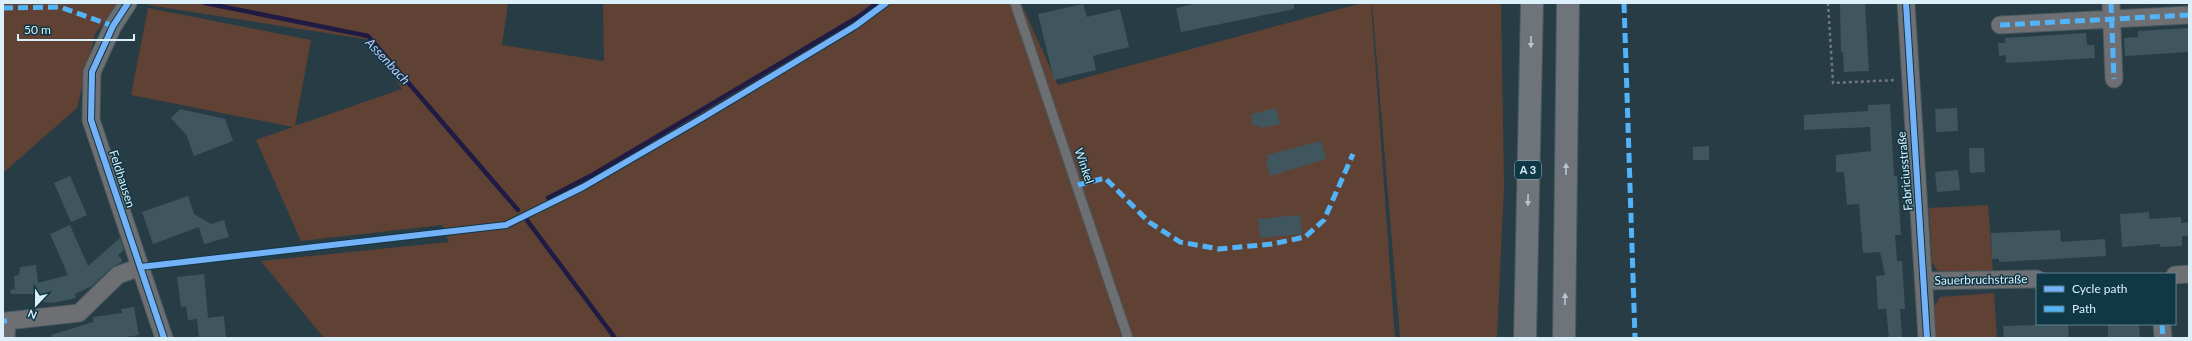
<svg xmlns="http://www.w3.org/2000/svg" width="2192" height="341" viewBox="0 0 2192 341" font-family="Lato,sans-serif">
  <rect width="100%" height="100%" fill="#273c44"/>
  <path fill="#604234" d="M3,3h116l-24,31 -18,74 -74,65z
    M149,3h359l-6,42 102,16 -1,-58h418l37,82 304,-82h9l24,335h-1071l-63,-77 188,-19 -7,-17 -141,16 -45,-101 37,-13 -162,-32 17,-87 163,32 -16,86 107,-37 -31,-49 -223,-35z
    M1372,3h129l3,182 -7,153h-97z
    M1988,205l5,66 -47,2 -9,-3 -5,-8 -3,-54z
    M1994,293l3,45h-62l-1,-31 6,-10z"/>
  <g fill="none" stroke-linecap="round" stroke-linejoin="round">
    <path stroke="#201b44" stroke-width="4.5" d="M205,3l163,33 150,174
      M548,198l46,-24 264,-157 19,-14
      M526,219l89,119"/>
  </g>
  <path fill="#40565f" d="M1198,3h96v6l-113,23 -5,-24z
    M1840,3h25l4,68 -25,1 -1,-20h-2z
    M1083,4l4,13 33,-8 9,38 -36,9 3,14 -42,10 -16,-66z
    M2189,28v24l-64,4 -1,-18 14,-1v-6z
    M2086,33l1,12h7l1,13 -89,5v-8l-7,1 -1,-13h7v-5z
    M1890,104l4,72h3l4,59h-6l2,26h5l3,48h-5l2,29h-13l-3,-29h-8l-2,-33 9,-1 -5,-23 -17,1 -4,-49 -12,1 -3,-33h-8v-17l35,-4 -1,-24 -66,3v-15l64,-4v-6z
    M1276,108l4,16 -20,4 -1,-3 -6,1 -2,-12z
    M1957,108l1,23 -22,1 -1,-23z
    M180,109l45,10 8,22 -39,15 -7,-20 -16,-18z
    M1321,141l5,18 -56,17 -4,-16h2l-1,-5z
    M1709,146v14h-16v-13z
    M1969,148h15l1,24 -15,1z
    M1958,170l2,20 -23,2 -2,-20z
    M70,176l17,39 -16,7 -17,-39z
    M188,196l6,18 17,10 13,-4 5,17 -25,7 -5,-17 -46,17 -11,-32z
    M2149,212v7l32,-2v6l8,-1v14h-7v10l-22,1v-3l-38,3 -2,-33z
    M1300,215l2,19 -42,4 -2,-19z
    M70,225l18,41 32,-28 4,12 -6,5 5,6 -12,7 -19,18 -17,8 1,4 -23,5 -19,-2 1,-7h-24l-1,-4 5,-1 -1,-13 5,-1 1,-8 16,-2 2,18 30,-8 -18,-41z
    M2060,230l1,12 44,-3 1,17 -107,6v-3h-7l-1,-26z
    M204,274l4,44 16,-2 2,22h-27l-2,-19 -9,1 -2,-14 -5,1 -4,-30z
    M134,307l5,28 -21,3h-67v-3l42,-13v-5l29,-4 -1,-4z
    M2068,324l1,14h-65l-1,-12z
    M2108,324h31l1,14h-32z"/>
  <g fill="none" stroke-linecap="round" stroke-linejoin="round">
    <g stroke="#46585f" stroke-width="11">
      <path id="service" d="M1015,3l113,335"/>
    </g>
    <g stroke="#46585f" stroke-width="19">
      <path id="minor" d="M128,3l-15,23 -21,46 -1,48 73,218
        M1906,3l21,335
        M2111,3l3,76
        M2000,25l189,-10
        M2175,275l14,-1
        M1925,281l112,-2
        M2162,324l1,14
        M6,338l1,-17 72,-8 39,-38 22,-8"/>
    </g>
    <g stroke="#46585f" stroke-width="24">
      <path id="motorway" d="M1525,338l7,-335
        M1564,338l4,-335"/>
    </g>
    <path stroke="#71777b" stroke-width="2.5" stroke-dasharray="3 3" stroke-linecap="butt" d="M1828,3l5,80 63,-3"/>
    <use href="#service" stroke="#6d6f72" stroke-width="9"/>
    <use href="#minor" stroke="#6d6f72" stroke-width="17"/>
    <use href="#motorway" stroke="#6e747a" stroke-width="22"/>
    <path stroke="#52b3f8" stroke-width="5" stroke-dasharray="10 5" stroke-linecap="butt" d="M1624,3l11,335
      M2111,3l3,76
      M3,8l57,-1 53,19
      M2000,25l189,-10
      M1078,185l27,-7 44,44 31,20 39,7 53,-5 33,-7 19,-17 29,-66
      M3,321h4
      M2162,324l1,14"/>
    <g stroke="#0f3745" stroke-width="8">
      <path id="cycleway" d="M128,3l-15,23 -21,46 -1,48 73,218
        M1906,3l21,335
        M140,267l366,-42 77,-38 119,-69 153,-92 31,-23"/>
    </g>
    <use href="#cycleway" stroke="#73b2f8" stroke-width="6"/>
  </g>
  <defs><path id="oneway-solid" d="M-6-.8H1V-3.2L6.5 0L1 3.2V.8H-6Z"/></defs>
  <g fill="#b6c5cd">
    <use href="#oneway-solid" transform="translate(1531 42) rotate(91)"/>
    <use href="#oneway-solid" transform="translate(1566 169) rotate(-89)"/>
    <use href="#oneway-solid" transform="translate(1528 200) rotate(91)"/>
    <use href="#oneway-solid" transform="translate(1565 299) rotate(-89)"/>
  </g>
  <g text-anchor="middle" stroke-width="3" stroke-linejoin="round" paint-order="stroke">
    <rect fill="#0f3745" stroke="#9eb8c4" stroke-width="1" x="1515" y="161" width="26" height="18" rx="3"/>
    <g font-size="11" font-weight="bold" fill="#dcf0fa">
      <text x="1528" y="174">A 3</text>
    </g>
    <g font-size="12" fill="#dcf0fa" stroke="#0f3745">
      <text transform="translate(1084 166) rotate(71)" y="4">Winkel</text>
      <text transform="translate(1905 171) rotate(-95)" y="4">Fabriciusstraße</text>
      <text transform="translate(122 179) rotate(72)" y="4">Feldhausen</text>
      <text transform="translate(1981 280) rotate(-1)" y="4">Sauerbruchstraße</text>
    </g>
    <g font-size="13" font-style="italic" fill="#c8c7f6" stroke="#0f3745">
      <text transform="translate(388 61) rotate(47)" y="5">Assenbach</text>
    </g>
  </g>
  <rect width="2192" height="341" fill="none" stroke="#dcf0fa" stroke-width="8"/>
  <rect x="2036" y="273" width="140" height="52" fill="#0f3745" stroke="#61818d"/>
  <rect x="2044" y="286" width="20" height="6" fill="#73b2f8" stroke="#61818d"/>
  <text x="2072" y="293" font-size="12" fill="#dcf0fa">Cycle path</text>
  <rect x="2044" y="306" width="20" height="6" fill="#52b3f8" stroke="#61818d"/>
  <text x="2072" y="313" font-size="12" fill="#dcf0fa">Path</text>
  <g transform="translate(36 305) rotate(202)" stroke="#0f3745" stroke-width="3" paint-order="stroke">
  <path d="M0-3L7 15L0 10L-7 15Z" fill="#dcf0fa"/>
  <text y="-6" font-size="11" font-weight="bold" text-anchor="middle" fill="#dcf0fa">N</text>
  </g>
  <path d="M18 34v6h116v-6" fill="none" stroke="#dcf0fa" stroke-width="2"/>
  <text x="24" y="34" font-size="12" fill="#dcf0fa" stroke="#0f3745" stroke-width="3" paint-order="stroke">50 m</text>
</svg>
